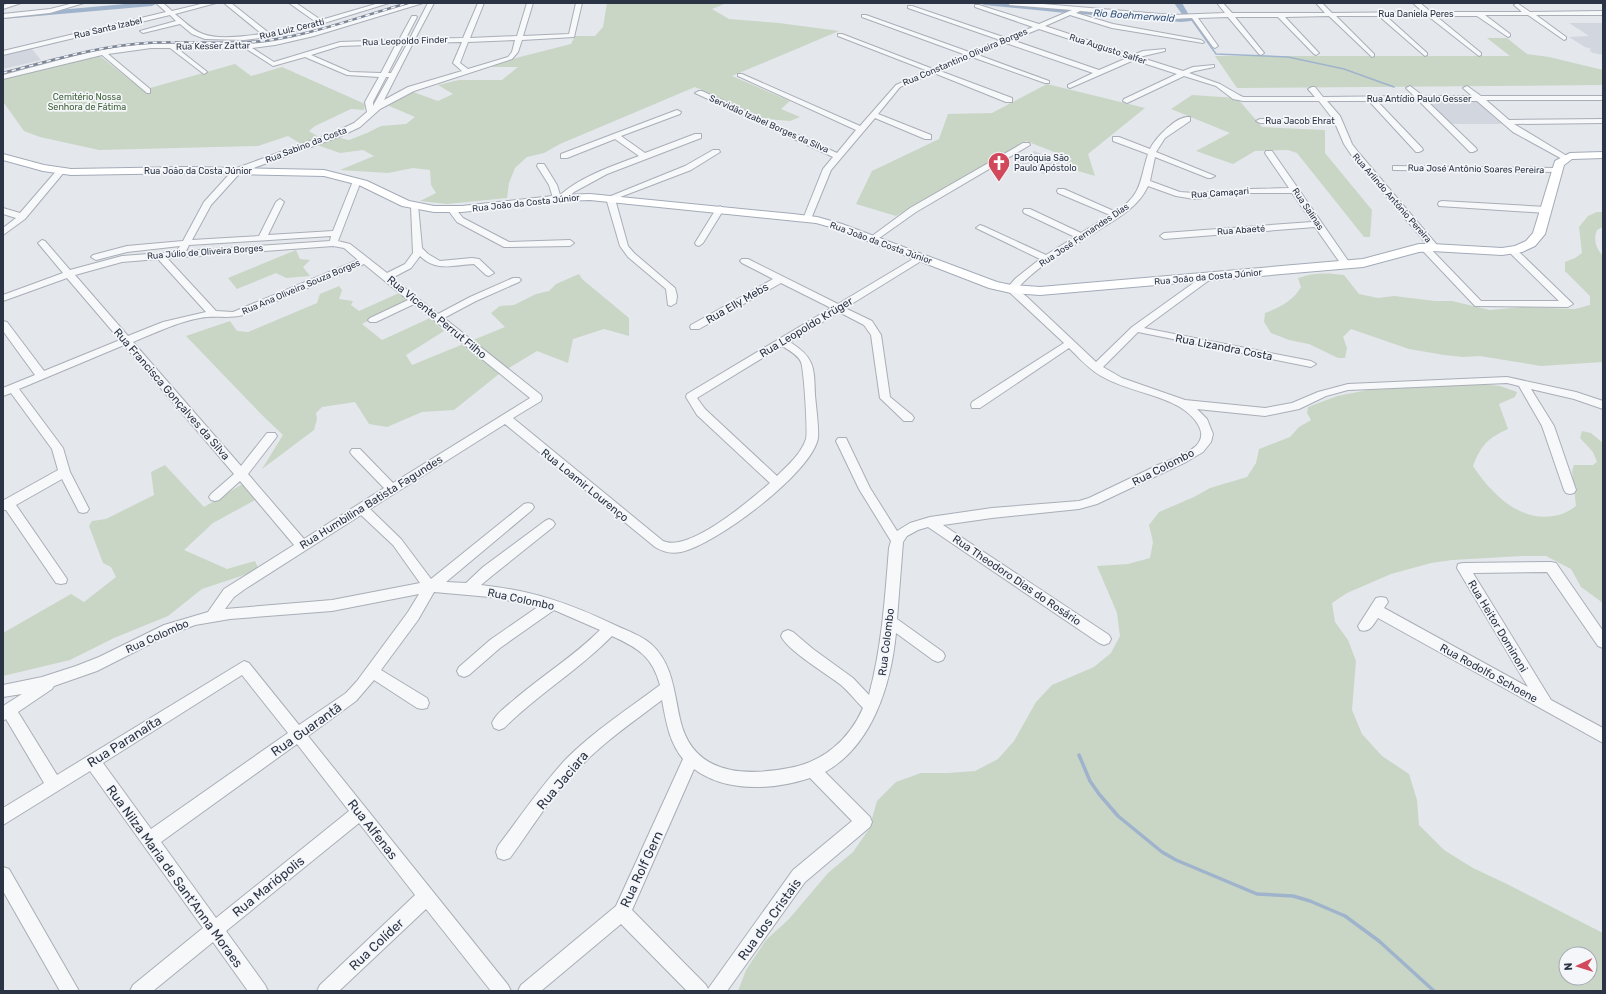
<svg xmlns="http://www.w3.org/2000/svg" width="1606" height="994" viewBox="0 0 1606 994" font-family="Rubik,sans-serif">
  <rect width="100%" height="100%" fill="#e4e7ec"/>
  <path fill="#d2d6de" d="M1569,23h34v32l-10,-2 -4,-3 3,-1 -7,-2 -16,-10 20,-1z
    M31,48l10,12 -38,9v-14z
    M1427,100h48l27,24h-51z
    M1034,151l31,12 -19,12 -31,-13z"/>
  <path fill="#c9d6c5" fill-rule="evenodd" d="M607,3h120l-15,6 17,10 50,4 60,8 -107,45 58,25 -9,8 19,8 -10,4 -23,-2 -72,-32 -135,57 -16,9 -17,4 -12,11 -6,15 -2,15 -60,6 -27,-3 16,-8 -5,-8 -1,-15 -17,-2 -25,5 -48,-3 34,-14 -11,-6 -23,3 -23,-8 19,-8 13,3 18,-7 14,-7 25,-2 9,-7 -28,-12 26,-13 25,9 15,-7 -15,-9 21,-5h43l16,-13h-28l26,-9 55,-14 4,-8h20l8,-9z
    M1487,38h20l20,16 22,3 54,13v15l-366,3 -22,-32h295z
    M99,56l2,1 42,33 92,-26 16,12 31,-9 83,37 -1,6 -13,-1 -36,17 -6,5 10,6 -18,7 -13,-8 -30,10 -159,4 -59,-13 -16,-6 -20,-28 -1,-24z
    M1047,84l98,24 -57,46 7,22 -31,-9 8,-8 -46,-18 -130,75 -40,-12 16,-33 67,-32 9,-25 44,-1z
    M1192,95l45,3 25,29 63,3v23l47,57 -2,27h-6l-67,-84 -9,-3 -33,1 -22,13 -37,-13 34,-18 -59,-24z
    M1597,212h6v15l-6,3c-4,10 -1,18 6,26v106l-62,4 -61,-10 -17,1 -19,-2 -35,-6 -58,-20 -8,8 4,11 -2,10h-7l-29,-14 -20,-4 -18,-7 -7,-11 1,-9c14,-5 29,-13 36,-26l-3,-9c16,-6 30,-5 46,-3l15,19 19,4 16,-2 41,5h17l38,9 32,-3 53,2 15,-4v-9l-25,-25v-9l10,-4 7,-5 -3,-26 9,-11z
    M296,250l4,9 10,1 -7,7 7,9 -24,2 -10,-5 -39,16 -9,-11z
    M579,274l3,5 47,39v18l-25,-7 -31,10 -5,24 -31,-12 -38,23 -45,36 -32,2 -35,15 -18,-3 -14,-22 -33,5 -6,6 1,6 -3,11 -52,39 21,-34 -20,-19 -77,-80 44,-15 7,10 11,1 69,-29 3,-9 19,-8 3,4 -3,9 14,2 -2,4 8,6 40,-18 10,7 -47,24 20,16 48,-22 14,13 -38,24 6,10 93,-38 -14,-14 9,-7 14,-1 22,-11 13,-3 7,-7z
    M1480,384l20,2 17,6 -2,5 -16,7 9,25c-20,9 -27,16 -35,37 20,30 50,60 89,48 5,-2 10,-5 14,-8l-4,-35 2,-6h19l4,-3 -4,-10 -13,-14 2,-7 9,2 12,10v160l-22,-16 -10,-18 -25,-13h-24l-70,4 -21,3 -40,11 -44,19 -15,10 3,19 13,18 8,21 -4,49 10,24 20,22 27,18 8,26 2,25 25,25 29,18 34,16 96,49v58h-865l8,-21 20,-30 23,-21 39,-46 25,-21 16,-23 8,-28 19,-19 25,-9h27l27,-2 23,-12 16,-18 22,-39 16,-17 42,-18 17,-14 9,-17 -3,-23 -20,-47 31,-2 22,-6 3,-16 -4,-17 10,-13 35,-15 16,-9 37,-11 9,-14 3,-14 31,-12 9,-10 12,-7 -4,-7 1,-6 29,-11 31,-6zM1566,954h24v24h-24z
    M165,465l39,42 40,-24 13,16 -44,24 -29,27 43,19 28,-8 4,9 -57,19 -34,27 -54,22 -44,22 -67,16v-43l68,-39 13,8 32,-25 -5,-10 -8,-4 -14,-37 3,-5 14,-2 48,-24 -3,-23z"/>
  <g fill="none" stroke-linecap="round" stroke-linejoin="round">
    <path stroke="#9fb4cc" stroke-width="1.5" d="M1188,20h4l24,34 72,3 56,12 50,18"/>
    <path stroke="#9fb4cc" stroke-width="3.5" d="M1079,755l11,26 9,13 19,22 44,36 14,8 81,34 36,2 17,5 35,15 34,25 55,50"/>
    <path fill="#9fb4cc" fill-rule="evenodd" d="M136,3l20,1 -4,2 -149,13v-4z
      M980,3h29l57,6 4,2 -4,2 -82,-8z
      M1174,3h8l7,12 -1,2 4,2 -1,2 -10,1 -100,-8 -4,-2 4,-2 103,7z"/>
    <g stroke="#a9aeb7" stroke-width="2">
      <path id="minor" d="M11,3h10l-18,6v-4z
        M74,3h10l-34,10 -47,5v-4l47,-5z
        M156,3h7l9,8 33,-8h11l-41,11c9,7 17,16 28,20 15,6 43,2 59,0l-38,-31h7l38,30 47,-11 -27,-19h7l25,17 58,-17h10l-81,25 -40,9 -24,3 -39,-1 -13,-5 -12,-10 -37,9 -3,-2 36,-10 -6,-6 -167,40v-4l163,-39z
        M412,3h11l-109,33 -39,9 -23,3 22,14 66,-20 59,-2 13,-24h4l1,1 -12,23h4l19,-37h6l-19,36 48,-1 15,-35h6l-14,35 47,-2 10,-33h6l-10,33 46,-2 7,-31h6l-8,34 -52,3 -4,12 -6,7 -98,32 -34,18 -20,18 -19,9 -101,37 -29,32 -19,35 67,-4 17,-34 4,-3 4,3 -16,33 65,-4 20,-50 4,-2 4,2 -23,60 12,3 37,29 18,-9 8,-11 -2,-46 4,-3 3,1 4,43 6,6 12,7 32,-3 7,1 15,14 -5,3 -3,-1 -12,-11c-20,1 -38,8 -54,-8l-9,12 -19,10 46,36 32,-17 43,-19h6l2,2 -2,2 -43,19 -32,17 97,77 1,3 -1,3 -28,17 150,123c26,12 87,-41 107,-58l-73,-68 -11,-18 1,-3 144,-86 -50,-25 -82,46h-8l-1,-2 1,-2 82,-46 -31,-16 -2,-2 2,-2h6l90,45 80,-48 3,-1 5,3 -81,50 27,13 9,14 9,62 22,18 2,3 -2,3h-8l-24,-23 -9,-63 -7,-10 -25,-13 -49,30c25,16 24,25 25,53 1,12 4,33 3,43 -6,35 -103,107 -137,114 -9,2 -18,0 -26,-5l-150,-123 -135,85 31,30 30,40 93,-75 4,-1 4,1 2,3 -2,3 -86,72 20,1 17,-16 62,-46 4,-2 4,2 2,3 -2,3 -60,48 -12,10c53,6 88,18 136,41 11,5 25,10 34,18 22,20 23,48 29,75 12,55 62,58 109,49 34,-6 60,-28 74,-60 -7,-7 -14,-16 -22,-23 -14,-11 -53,-34 -60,-49l2,-4 5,-2 5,2 20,17 40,29 16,17c13,-49 16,-97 20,-147l2,-7 -32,-52 -23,-48 2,-3h8l24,50 27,43 13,-8 20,-6 62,-9 87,-7 10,-3c23,-11 46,-22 69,-33 12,-5 28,-10 38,-19 15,-15 -6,-33 -18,-40 -24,-13 -53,-16 -77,-30 -12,-7 -22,-18 -32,-28l-89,60h-8l-1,-3 1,-3 92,-59 -58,-54 10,-11 24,-19 -64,-31 4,-3 3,1 63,29 29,-18 -51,-24 -1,-2 1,-2h6l51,24 29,-18 -52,-22 -1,-2 1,-2h6l52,23c27,-19 23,-30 32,-58l-35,-13v-4h6l31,12c5,-11 27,-34 40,-32v4l-25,17 -9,14 59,24 -4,2h-3l-53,-21 -5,24 30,11 14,1 56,-4 39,-1 -24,-35 1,-2h6l79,114 -2,2h-6l-28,-40 -151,12 -4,-3 4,-3 148,-11 -20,-29h-42l-56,6 -18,-3 -28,-10c-11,24 -36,35 -57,49 -26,16 -54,31 -74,54l10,8 69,65 36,-35 74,-53h6l2,2 -2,2 -68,50 167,33 5,3 -5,3 -173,-35 -35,35 19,11 63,22 80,8 27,-5 26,-11 30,-8 159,-7 69,15 27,9v8l-29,-10 -43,-10 23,37 22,64 -2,3 -4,1 -4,-1 -2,-3 -22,-64 -23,-40 -12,-3 -159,7 -22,6 -27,13 -34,7 -68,-7 10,10 6,15 -2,8 -8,10 -17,10 -89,42 -18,5 -87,9 -49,7 166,110 2,4 -2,4 -5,2 -5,-2 -171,-116 -10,3 -11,6 -4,6 -6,77 46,33 2,4 -2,4 -5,2 -5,-2 -37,-27c-5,51 -23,112 -71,139l45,45 2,5 -2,5 -65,55 -78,109h-40l-66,-67 -80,67h-23l3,-6 95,-79 67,-147c-14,-17 -17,-38 -21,-59 -29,22 -60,43 -85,70 -26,26 -45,58 -67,88l-6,2 -6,-2 -2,-6 2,-6c22,-29 43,-60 68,-87 28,-28 62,-50 94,-74 -8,-29 -22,-37 -48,-49 -33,34 -74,58 -108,92l-5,2 -5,-2 -2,-5c4,-10 15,-17 23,-24 28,-24 59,-43 85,-69l-46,-20 -54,38 -31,27 -5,2 -5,-2 -2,-4 2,-4 31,-27 49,-34 -49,-9 -56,-5 -16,28 -37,50 46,28 2,5 -2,5 -5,1 -5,-1 -43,-28 -18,21 -48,35 200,249 3,6h-20l-65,-82 -87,82h-22l3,-6 95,-90 -56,-72 -133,108 39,54 3,6h-20l-35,-49 -60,49h-23l3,-6 70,-57 -113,-157 -87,54v-17l41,-25 -38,-64 -3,2v-15l19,-12 -19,3v-12l39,-8 34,-11 23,-9 65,-32 44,-13 16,-23 70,-44 -54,-64 -21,19 -4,1 -4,-1 -2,-3 2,-3 23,-20 -110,-129 -105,44 44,59 7,24 19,37 -2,3 -4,1 -4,-1 -17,-33 -46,26 51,74 -1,4 -5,1 -5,-1 -50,-73h-3l1,-10 54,-30 -6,-21 -41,-56 -8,3v-8l32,-13 -32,-44v-10l4,1 37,49 76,-31 -53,-62 -64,23v-6l60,-22 -25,-30 4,-3 3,1 25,29 52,-14 54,-4 4,-6 -53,6 -31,8 -5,-3 2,-2 34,-9 56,-5 21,-39 30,-33 101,-37 19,-9 13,-11 -2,-10 14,-25 -32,-2 -42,-18 -32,9 -28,-18 -67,1 28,22 1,1 -3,2 -34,-26h-19l-43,6 42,35v4h-3l-45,-38 -99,24v-4c48,-12 98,-29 148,-31 42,-2 83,4 124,-3 47,-8 91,-27 137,-38zM515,40l-3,12 -4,5 -40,12 -8,-6 8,-21zM462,42l-9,21 9,8 -54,16 -24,13 29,-57zM396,44l-15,29 -31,-1 -39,-17 29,-9zM403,44h4l-16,29h-3zM386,77h3l-16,29v-4zM331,236l-1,5 -144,10 3,-6zM333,246l11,2 14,12 -125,52 -17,-1 -49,-53zM158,259l48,53 -43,10 -35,14 -53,-61 47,-13zM364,264l44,36 -38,18 -2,2 2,2h6l38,-18 116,94 -137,85 -33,-34h-8l-2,3 2,3 32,33 -80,51 -56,-65 27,-35 2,-3 -2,-3h-8l-26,33 -108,-124c22,-9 44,-20 67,-24 15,-3 29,1 43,-3zM782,346c7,4 16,9 19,16 3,8 7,70 5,77 -5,15 -18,26 -29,37l-72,-67 -8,-11zM361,515l32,30 27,38 -88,17 -107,9 9,-12 11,-8zM419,594l-11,18 -51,69 -11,12 -47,32 -50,-62 -5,-2 -187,114 -39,-63 34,-23 2,-3 43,-15 67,-34 31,-12 35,-6 102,-8zM242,675l46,58 -137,96 -48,-66zM297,744l52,67 -133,107 -55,-76zM694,769c32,24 80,21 116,9l42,43 -59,49 -85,119 -2,-4 -74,-75z
        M1007,3h24l141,12 53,-2 -8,-10h6l9,10h93l-9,-10h6l10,10 91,-1 -10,-9h7l11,9h91l-8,-7 3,-2 13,9 73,-1v4h-67l30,22v2l-2,1 -36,-25h-43l25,19v2l-2,1 -31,-21h-41l45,37v2l-2,1 -51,-40h-42l41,37v2l-2,1 -46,-40h-43l38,38v2l-2,1 -43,-41 -44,1 33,35 1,1 -3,2 -2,-1 -36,-37h-43l29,36 -3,2 -2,-1 -31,-37 -30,1 20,28 -3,2 -2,-1 -21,-29 -20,1 -92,-8 -4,2 37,11 88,16 3,2 -1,1 -91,-15 -42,-13 -25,11 88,29 10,-4 22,-2v2l-26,6 44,14 10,-4 21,-2v2l-19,4 -6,2 31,11 19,11 4,2h72l-7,-8 4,-2h3l8,10 91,-1 -8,-8 4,-2 13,10h49l-9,-8 4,-2 14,10h122v4h-117l23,20 94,-1v4l-89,1 53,32v4h-3l-51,-28 -36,-31h-50l49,47 1,2 -4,2h-3l-51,-51h-42l45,47 1,2 -4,2h-3l-47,-51h-42l13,15 12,28 6,8 79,93 1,2 -1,2h-6l-79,-93 -8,-12 -9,-21h-75l-4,-2 4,-2h73l-14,-18h-76l-10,-2 -17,-13 -32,-10 -57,27 -4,-2 1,-2 53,-25 -43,-14 -64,28 -2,-1v-2l25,-12 -87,-30 -28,12 71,26v2h-4l-73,-26 -32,14 72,27v4h-6l-72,-29 -34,14 -22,27 53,21v4h-6l-50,-21 -44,52 -20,49 -4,3 -4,-3 20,-50 10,-12 -138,-64 4,-2h3l135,62 19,-23 -118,-54v-2h4l118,52 36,-41 32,-14 -90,-35v-2h4l91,35 33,-14 -104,-38v-2h4l106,38 28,-13 -92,-32v-2h4l94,32 27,-11 -58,-20v-2h4l60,19 33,-14 -62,-5zM1039,29l88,29 -28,12 -87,-30z
        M677,110l4,2 -1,2 -59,22 24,17 50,-19h6v4l-94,36 -33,18 -9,8 -11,1 -5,-16 -12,-19 1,-2h6l13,21 3,10c22,-19 52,-29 79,-39l-24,-17 -48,19h-6v-4z
        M1023,143h6l1,2 -114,67 -41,29h-6l-1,-2 42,-31z
        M713,150h6l1,2 -29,18 -76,29 13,47 6,7 41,35 2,8 -1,7 -5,3 -3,-1 -2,-16 -38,-32 -8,-11 -14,-48 79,-32z
        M1393,166l163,2 4,2 -4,2 -160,-2h-3z
        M58,169h6l1,2 -40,48 -22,16v-7l13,-10 -13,-4v-6l17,5z
        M1442,201l104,6 4,3 -4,3 -107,-7 -1,-2 1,-2z
        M720,206l4,3 -21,34 -4,3 -3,-1 -1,-2 21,-34z
        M452,207l3,1 8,10 46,24 61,-2 4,3 -4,3 -66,1 -47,-25 -9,-12z
        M1424,244l3,1 54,56h78l-50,-49 -2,-2 2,-2h6l58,56 -5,3 -93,-1 -54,-57 -1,-2 1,-2z
        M1551,562l5,1 47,68v17l-5,-2 -51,-74 -74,1 78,127 52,28v15l-225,-125c-5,7 -8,15 -18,12l-2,-4 18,-28 5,-1 5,1 2,4 -4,6 144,79 -71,-119 1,-4 5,-1z
        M3,867l6,2 70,122h-19l-57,-100z"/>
    </g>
    <g stroke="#a3abb8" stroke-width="2">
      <path id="major" d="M1603,152v6l-31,1 -8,6 -19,69 -10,12 -13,6 -20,3 -70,-4 -13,1 -56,15 -323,28 -29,-2 -22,-5 -155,-60 -18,-5 -226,-23 -28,1 -100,11h-28l-32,-6 -43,-21 -35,-9 -135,-3 -118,2 -28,-4 -40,-11v-6l41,11 27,4 118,-2 135,3 43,11 42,20 25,5h28l100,-11 28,-1 203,20 24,3 25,7 155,58 14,3 29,2 323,-28 56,-15h13l70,4 13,-2 11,-5 7,-8 22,-72 15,-8z"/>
    </g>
    <use href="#minor" fill="#f7f8fa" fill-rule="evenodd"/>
    <use href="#major" fill="#fff" fill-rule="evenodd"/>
    <g stroke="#7d8696" stroke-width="2.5">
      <path id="rail" d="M3,73c47,-12 94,-27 143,-30 41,-3 83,3 124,-3 47,-7 92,-24 138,-37"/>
    </g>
    <use href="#rail" stroke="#f4f6f9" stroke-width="1.5" stroke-dasharray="4.5" stroke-linecap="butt"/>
  </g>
  <defs>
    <g id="church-pin" transform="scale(1.15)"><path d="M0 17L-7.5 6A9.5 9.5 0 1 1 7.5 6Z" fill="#d1495b" stroke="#f4f6f9"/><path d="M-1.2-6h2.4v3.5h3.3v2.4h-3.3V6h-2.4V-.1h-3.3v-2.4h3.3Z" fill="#fff"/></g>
  </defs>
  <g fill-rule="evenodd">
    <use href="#church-pin" x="999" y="163"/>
  </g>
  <g text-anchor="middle" stroke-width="3.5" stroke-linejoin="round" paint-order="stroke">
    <g font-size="9" fill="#2b3445" stroke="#f4f6f9">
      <text x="1416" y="17">Rua Daniela Peres</text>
      <text transform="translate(108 28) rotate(-13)" y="3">Rua Santa Izabel</text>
      <text transform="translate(292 29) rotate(-13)" y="3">Rua Luiz Ceratti</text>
      <text transform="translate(405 41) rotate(-2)" y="3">Rua Leopoldo Finder</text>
      <text transform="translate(213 46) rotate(-1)" y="3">Rua Kesser Zattar</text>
      <text transform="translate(1108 49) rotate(18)" y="3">Rua Augusto Salfer</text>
      <text transform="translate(965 57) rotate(-23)" y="3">Rua Constantino Oliveira Borges</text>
      <text x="1419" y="102">Rua Antídio Paulo Gesser</text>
      <text x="1300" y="124">Rua Jacob Ehrat</text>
      <text transform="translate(769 124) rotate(24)" y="3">Servidão Izabel Borges da Silva</text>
      <text transform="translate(306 145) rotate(-21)" y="3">Rua Sabino da Costa</text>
      <text transform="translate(1476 169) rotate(1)" y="3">Rua José Antônio Soares Pereira</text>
      <text x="198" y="174">Rua João da Costa Júnior</text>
      <text transform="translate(1220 193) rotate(-4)" y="3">Rua Camaçari</text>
      <text transform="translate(1392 198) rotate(49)" y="3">Rua Arlindo Antônio Pereira</text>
      <text transform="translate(526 203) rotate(-6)" y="3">Rua João da Costa Júnior</text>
      <text transform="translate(1308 209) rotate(56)" y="3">Rua Salinas</text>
      <text transform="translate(1241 230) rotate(-4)" y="3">Rua Abaeté</text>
      <text transform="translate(1084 235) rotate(-34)" y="3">Rua José Fernandes Dias</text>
      <text transform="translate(881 243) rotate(20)" y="3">Rua João da Costa Júnior</text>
      <text transform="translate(205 252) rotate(-4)" y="3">Rua Júlio de Oliveira Borges</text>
      <text transform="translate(1208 277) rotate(-5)" y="3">Rua João da Costa Júnior</text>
      <text transform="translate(301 287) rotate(-23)" y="3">Rua Ana Oliveira Souza Borges</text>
    </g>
    <g font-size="9" fill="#3f6138" stroke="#f4f6f9">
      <text x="87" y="100">Cemitério Nossa<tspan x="87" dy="10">Senhora de Fátima</tspan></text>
    </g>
    <g font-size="9" fill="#2b3445" stroke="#f4f6f9" text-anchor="start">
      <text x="1014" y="161">Paróquia São<tspan x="1014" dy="10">Paulo Apóstolo</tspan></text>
    </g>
    <g font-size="10" font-style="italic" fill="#34527a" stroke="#f4f6f9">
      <text transform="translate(1134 15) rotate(4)" y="4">Rio Boehmerwald</text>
    </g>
    <g font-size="11" fill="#2b3445" stroke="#f4f6f9">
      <text transform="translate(737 303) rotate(-30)" y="4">Rua Elly Mebs</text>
      <text transform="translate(437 317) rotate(39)" y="4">Rua Vicente Perrut Filho</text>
      <text transform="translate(806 327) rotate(-31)" y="4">Rua Leopoldo Krüger</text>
      <text transform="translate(1224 347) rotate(11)" y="4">Rua Lizandra Costa</text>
      <text transform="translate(172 394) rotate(49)" y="4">Rua Francisca Gonçalves da Silva</text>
      <text transform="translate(1163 467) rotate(-27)" y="4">Rua Colombo</text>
      <text transform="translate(585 485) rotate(39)" y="4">Rua Loamir Lourenço</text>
      <text transform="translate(371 502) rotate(-32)" y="4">Rua Humbilina Batista Fagundes</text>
      <text transform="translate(1017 580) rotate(34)" y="4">Rua Theodoro Dias do Rosário</text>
      <text transform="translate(521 599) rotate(12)" y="4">Rua Colombo</text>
      <text transform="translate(1498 626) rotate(59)" y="4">Rua Heitor Dominoni</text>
      <text transform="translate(157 636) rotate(-24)" y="4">Rua Colombo</text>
      <text transform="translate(886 642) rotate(-83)" y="4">Rua Colombo</text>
      <text transform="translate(1489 673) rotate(29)" y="4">Rua Rodolfo Schoene</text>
    </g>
    <g font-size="13" fill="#2b3445" stroke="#f4f6f9">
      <text transform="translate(306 729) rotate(-35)" y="5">Rua Guarantã</text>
      <text transform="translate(124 741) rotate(-32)" y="5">Rua Paranaíta</text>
      <text transform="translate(562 780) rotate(-50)" y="5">Rua Jaciara</text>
      <text transform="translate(373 829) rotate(52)" y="5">Rua Alfenas</text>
      <text transform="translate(641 869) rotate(-65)" y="5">Rua Rolf Gern</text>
      <text transform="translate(175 876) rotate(54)" y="5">Rua Nilza Maria de Sant'Anna Moraes</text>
      <text transform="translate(268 886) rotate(-39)" y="5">Rua Mariópolis</text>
      <text transform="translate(769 919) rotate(-54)" y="5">Rua dos Cristais</text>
      <text transform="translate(376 944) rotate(-43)" y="5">Rua Colíder</text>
    </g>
  </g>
  <rect width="1606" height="994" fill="none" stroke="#2b3445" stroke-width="8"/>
  <g transform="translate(1578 966) rotate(266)"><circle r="19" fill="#f4f6f9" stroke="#a4a8b1"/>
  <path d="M0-3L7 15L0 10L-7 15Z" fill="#d1495b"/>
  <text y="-6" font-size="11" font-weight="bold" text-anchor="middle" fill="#2b3445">N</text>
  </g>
</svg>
